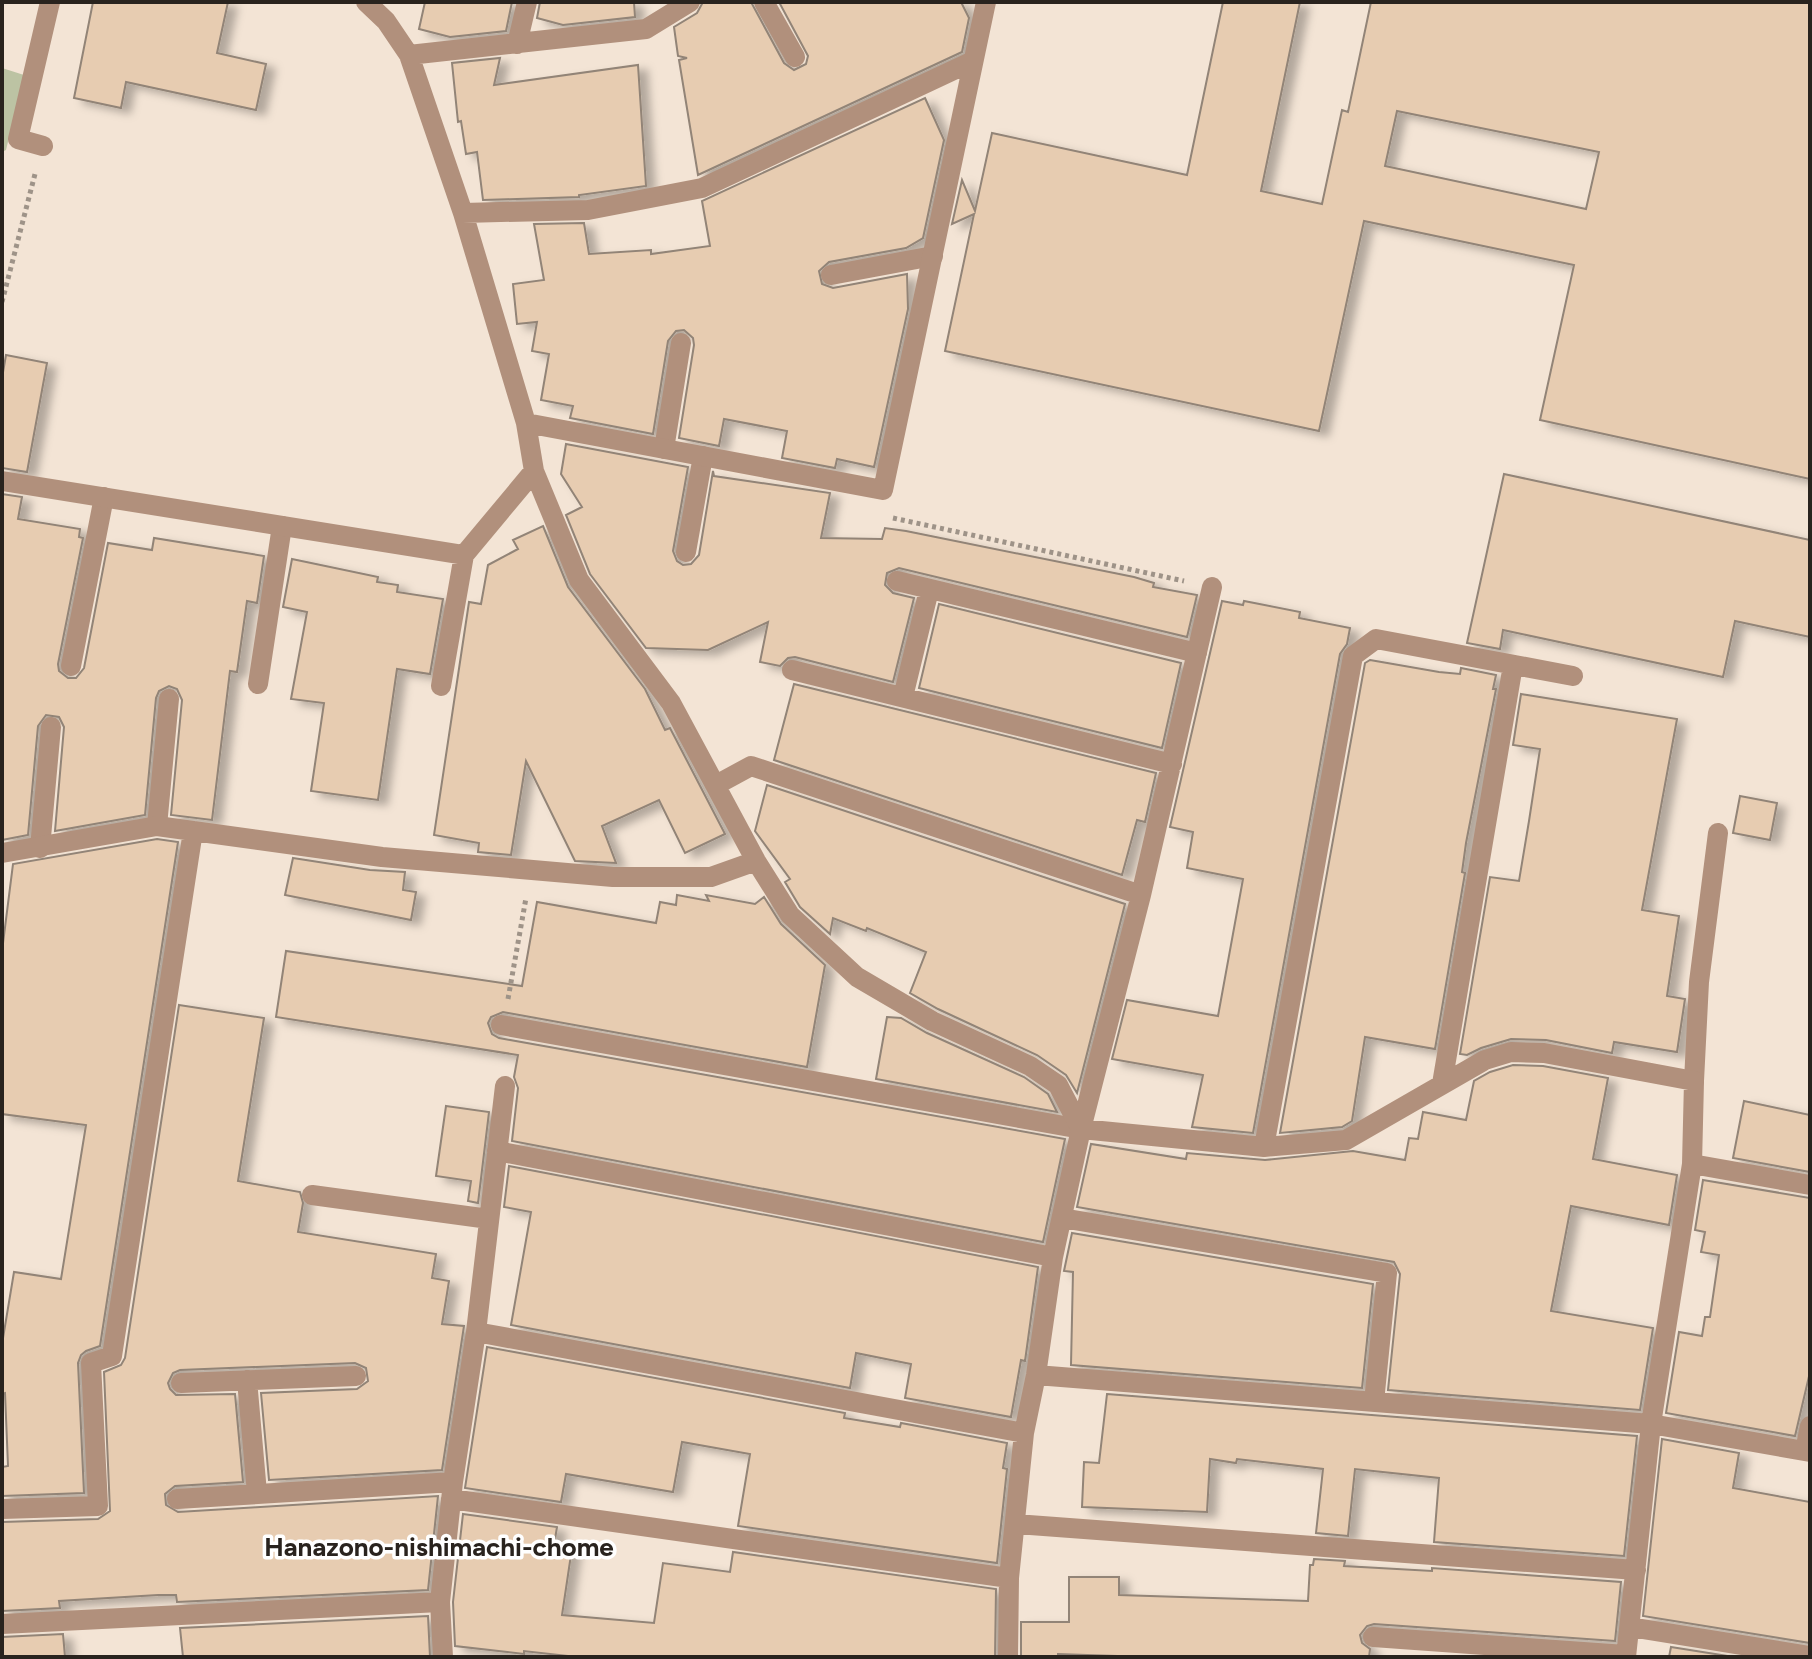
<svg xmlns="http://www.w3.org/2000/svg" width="1812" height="1659" viewBox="0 0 1812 1659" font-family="Figtree,sans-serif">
  <defs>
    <filter id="shadow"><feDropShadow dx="9" dy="5" stdDeviation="4" flood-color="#0004"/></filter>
  </defs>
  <rect width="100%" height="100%" fill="#f3e4d5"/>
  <path fill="#bcc3a3" d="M2,68l22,7 -18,75 -4,2z"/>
  <path fill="#e7ccb1" stroke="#928477" stroke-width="2" fill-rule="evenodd" filter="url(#shadow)" d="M93,2h135l-11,51 49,11 -10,46 -130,-28 -5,26 -47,-10z
    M425,2h87l-6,29 -56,6 -31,-8z
    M540,2h94l1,15 -72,8 -26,-7z
    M703,2h48l33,61 10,7 12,-6 2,-8 -29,-54h182l8,16 -7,34 -264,123 -19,-115 8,-2 -9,-2 -4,-29 23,-14z
    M1223,2h77l-39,189 61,13 20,-94 6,2 23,-110h439v477l-270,-59 34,-155 -210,-44 -45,210 -374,-80 29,-137 -22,10 10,-44 13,31 17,-78 195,42zM1397,111l202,41 -13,57 -201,-43z
    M500,58l-6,27 144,-20 8,121 -67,9v2l-96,3 -6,-48 -11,2 -5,-33 -3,1 -6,-59z
    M925,98l19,42 -21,98 -17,10 -77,14 -10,9 3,13 11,4 74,-14 1,35 -34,158 -37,-8 -2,9 -53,-10 5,-27 -63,-12 -5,27 -40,-8 15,-93 -1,-7 -9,-8 -8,1 -8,10 -15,93 -83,-16 3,-12 -32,-6 8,-46 -17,-3 5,-29 -20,2 -4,-40 31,-4 -10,-56 50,-1 5,31 62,-4v4l59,-8 -8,-45z
    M6,355l41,8 -20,109 -25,-4v-90z
    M566,444l122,23 -15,84 4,10 6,4 8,-1 8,-9 14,-84 1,5 116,17 -9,45 61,1 3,-11 21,3 228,46 20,6 -1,4 44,8 -10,42 -288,-69 -12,5 -2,12 8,8 21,5 -21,84 -98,-25 -7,1 -8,8 -20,-4 8,-40 -60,28 -62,-2 -56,-74 -24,-59 16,-8 -21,-33z
    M1504,474l306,66v97l-75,-16 -12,56 -220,-47 -3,19 -33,-6z
    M2,494l20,3 -4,22 62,10 -1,8 4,1 -25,126 1,7 9,7h8l8,-10 24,-125 44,7 2,-12 110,18 -7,47 -10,-2 -10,71 -7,-1 -18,149 -41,-5 11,-115 -5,-11 -8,-3 -10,5 -3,7 -11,117 -90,16 9,-104 -5,-10 -13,-2 -8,11 -10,109 -26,5z
    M543,526l25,61 77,102 20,41 5,-2 55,106 -40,19 -26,-53 -57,26 14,37 -41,-2 -49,-100 -15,94 -33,-3 1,-9 -45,-8 35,-233 12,2 7,-39 30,-16 -5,-9z
    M292,559l86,18 -1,5 21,3 -1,7 46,7 -13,75 -33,-5 -19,131 -67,-9 13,-88 -33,-4 16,-87 -24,-5z
    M1222,601l21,4 1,-4 56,11 -1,6 51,10 -3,16 -7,10 -87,479 -61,-6 11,-52 -91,-16 15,-59 91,16 25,-137 -56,-11 6,-36 -23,-5z
    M939,604l242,59 -19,85 -243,-60z
    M1370,660l69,12 21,2 1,-6 35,7 -3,14h3l-30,154 -4,29 3,1 -30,176 -70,-12 -13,84 -10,6 -62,6 85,-470z
    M794,684l362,89 -11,49 -8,-2 -15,55 -348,-115z
    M1521,694l156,25 -35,191 37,6 -12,80 18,3 -8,53 -63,-10 -2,11 -66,-13 -35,-1 -30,9 -14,7 -7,-1 30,-177 29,4 10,-60 11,-72 -27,-4z
    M767,785l358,119 -48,189 -11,-18 -29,-20 -99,-46 -28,-16 16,-41 -59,-24 -1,3 -33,-13 -3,16 -30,-27 -15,-25 5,-3 -35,-48z
    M1740,796l37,7 -7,37 -37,-7z
    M157,839l21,3 -78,504 -14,5 -5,4 -3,8 6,130 -82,3v-29l6,-1 -3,-73 -3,1v-50l12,-72 47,7 25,-154 -84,-11v-163l11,-87z
    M293,858l77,12 35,2 -2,18 13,2 -5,28 -126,-25z
    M677,895l32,6 -3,-6 49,9 9,-7 17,27 44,41 -18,102 -304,-55 -12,5 -3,6 4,11 7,4 566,101 -22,103 -531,-101 6,-53 -4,-11 4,-22 -242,-38 10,-66 236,35 15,-84 119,21 4,-21 16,3z
    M179,1005l85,13 -26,163 62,11 3,11 -5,29 138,22 -4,24 17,3 -7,43 22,2 -22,144 -173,10 -8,-87 96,-4 11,-8 -2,-13 -11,-5 -175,7 -7,3 -5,10 2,6 6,6 59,-1 8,88 -68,4 -10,8 1,11 12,7 260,-16 -10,94 -251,12 -1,-7h-18l-99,6 1,7 -58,3v-89l96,-3 12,-8 -6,-139 17,-7 4,-7z
    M887,1017l14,1 26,15 97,44 24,17 9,18 -181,-33z
    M1513,1065l30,1 65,12 -15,81 84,16 -8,50 -98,-19 -20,105 102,17 -13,82 -252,-20 12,-116 -6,-12 -317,-55 14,-63 95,15 1,-6 78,7 88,-9 52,9 4,-22 9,1 5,-27 43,8 8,-39 16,-9z
    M1744,1101l66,14v57l-77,-14z
    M446,1106l43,6 -11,91 -10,-2 3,-20 -35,-5z
    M509,1166l529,101 -13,94 -4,-1 -10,57 -106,-19 6,-34 -55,-11 -6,35 -339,-63 20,-113 -27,-5z
    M1703,1180l107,18v174l-15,64 -129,-23 13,-81 23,4 3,-19h5l9,-62 -18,-3 4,-20 -10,-2z
    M1072,1233l301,51 -11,104 -291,-23 2,-93 -9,-1z
    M487,1347l358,66 -1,5 56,9 1,-4 106,20 -4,25 4,1 -10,94 -259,-37 12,-72 -68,-12 -9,50 -107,-18 -5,28 -96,-14z
    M1107,1394l530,42 -13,120 -190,-14 5,-64 -84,-9 -7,67 -32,-3 7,-64 -86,-10 -1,4 -26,-4 -3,53 -125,-5 2,-45 15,1z
    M1662,1439l77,14 -6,35 77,14v141l-167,-27z
    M463,1514l94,13 -3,18 18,3 -10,67 92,8 9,-60 67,9 3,-20 263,37 -1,68h-418l-53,-6v3l-69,-8 -2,-44z
    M1314,1559l31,2 -1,5 88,5v-3l189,14 -6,59 -241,-17 -7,2 -7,9 2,8 8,6 -1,8h-221l-90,-3v3h-37v-35h48v-45h50v18l189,6 2,-36h3z
    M428,1616l2,41h-247l-3,-29z
    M63,1634l2,23h-63v-20z
    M1671,1647l63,10h-65z"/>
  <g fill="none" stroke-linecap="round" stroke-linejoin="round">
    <path stroke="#9e9388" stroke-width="5" stroke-dasharray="4 4" stroke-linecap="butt" d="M2,302l33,-128
      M893,518l291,63
      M508,999l18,-101"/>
    <path stroke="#b1907c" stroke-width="20" d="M764,2l31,55
      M831,275l102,-19
      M664,449l17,-106
      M686,552l17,-96
      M71,666l33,-169
      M258,684l24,-158
      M157,826l12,-127
      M40,848l11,-121
      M501,1025l580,104
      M1694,1081l5,-99 19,-149"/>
    <path stroke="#b1907c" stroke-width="20" d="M366,2l20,19 23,34 54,158 63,210 8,48 45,109 92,123 85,158 34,54 67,62 75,44 98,45 28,19 23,44
      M517,44l10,-42
      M409,55l237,-26 44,-27
      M43,146l-25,-7 32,-137
      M463,213l125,-3 114,-22 271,-127
      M526,423l357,67 103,-488
      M2,481l462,74 70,-84
      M897,581l300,72
      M792,670l380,94
      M441,686l23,-131
      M903,697l26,-107
      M716,785l35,-19 390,129
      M2,853l155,-27 225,31 231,20h98l45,-16
      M1442,1084l71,-419
      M1081,1129l183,18 82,-7 139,-80 26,-8 33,1 150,28 -2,83 -41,260 -25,233
      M1264,1147l89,-491 23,-17 197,37
      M497,1151l556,106
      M1692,1164l118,21
      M312,1195l177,24
      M1062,1218l325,55 -13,129
      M476,1332l29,-246
      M1036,1375l615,49 159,28
      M247,1380l10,113
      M181,1383l175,-7
      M1805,1451l5,-25
      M177,1499l276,-17
      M451,1499l558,79
      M2,1509l96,-3 -7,-143 21,-7 81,-525
      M1015,1524l621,46
      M2,1624l438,-22
      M1630,1627l180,29
      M1373,1637l253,18
      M443,1657l-3,-55 13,-120 23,-150 548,101
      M1008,1657l1,-79 15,-145 12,-58 17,-118 28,-128 60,-234 71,-308"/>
  </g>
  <g text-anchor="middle" stroke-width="7" stroke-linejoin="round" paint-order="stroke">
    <g font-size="26" font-weight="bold" fill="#29231e" stroke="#fff">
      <text x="439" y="1556">Hanazono-nishimachi-chome</text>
    </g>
  </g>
  <rect width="1812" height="1659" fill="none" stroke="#29231e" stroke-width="8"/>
</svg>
